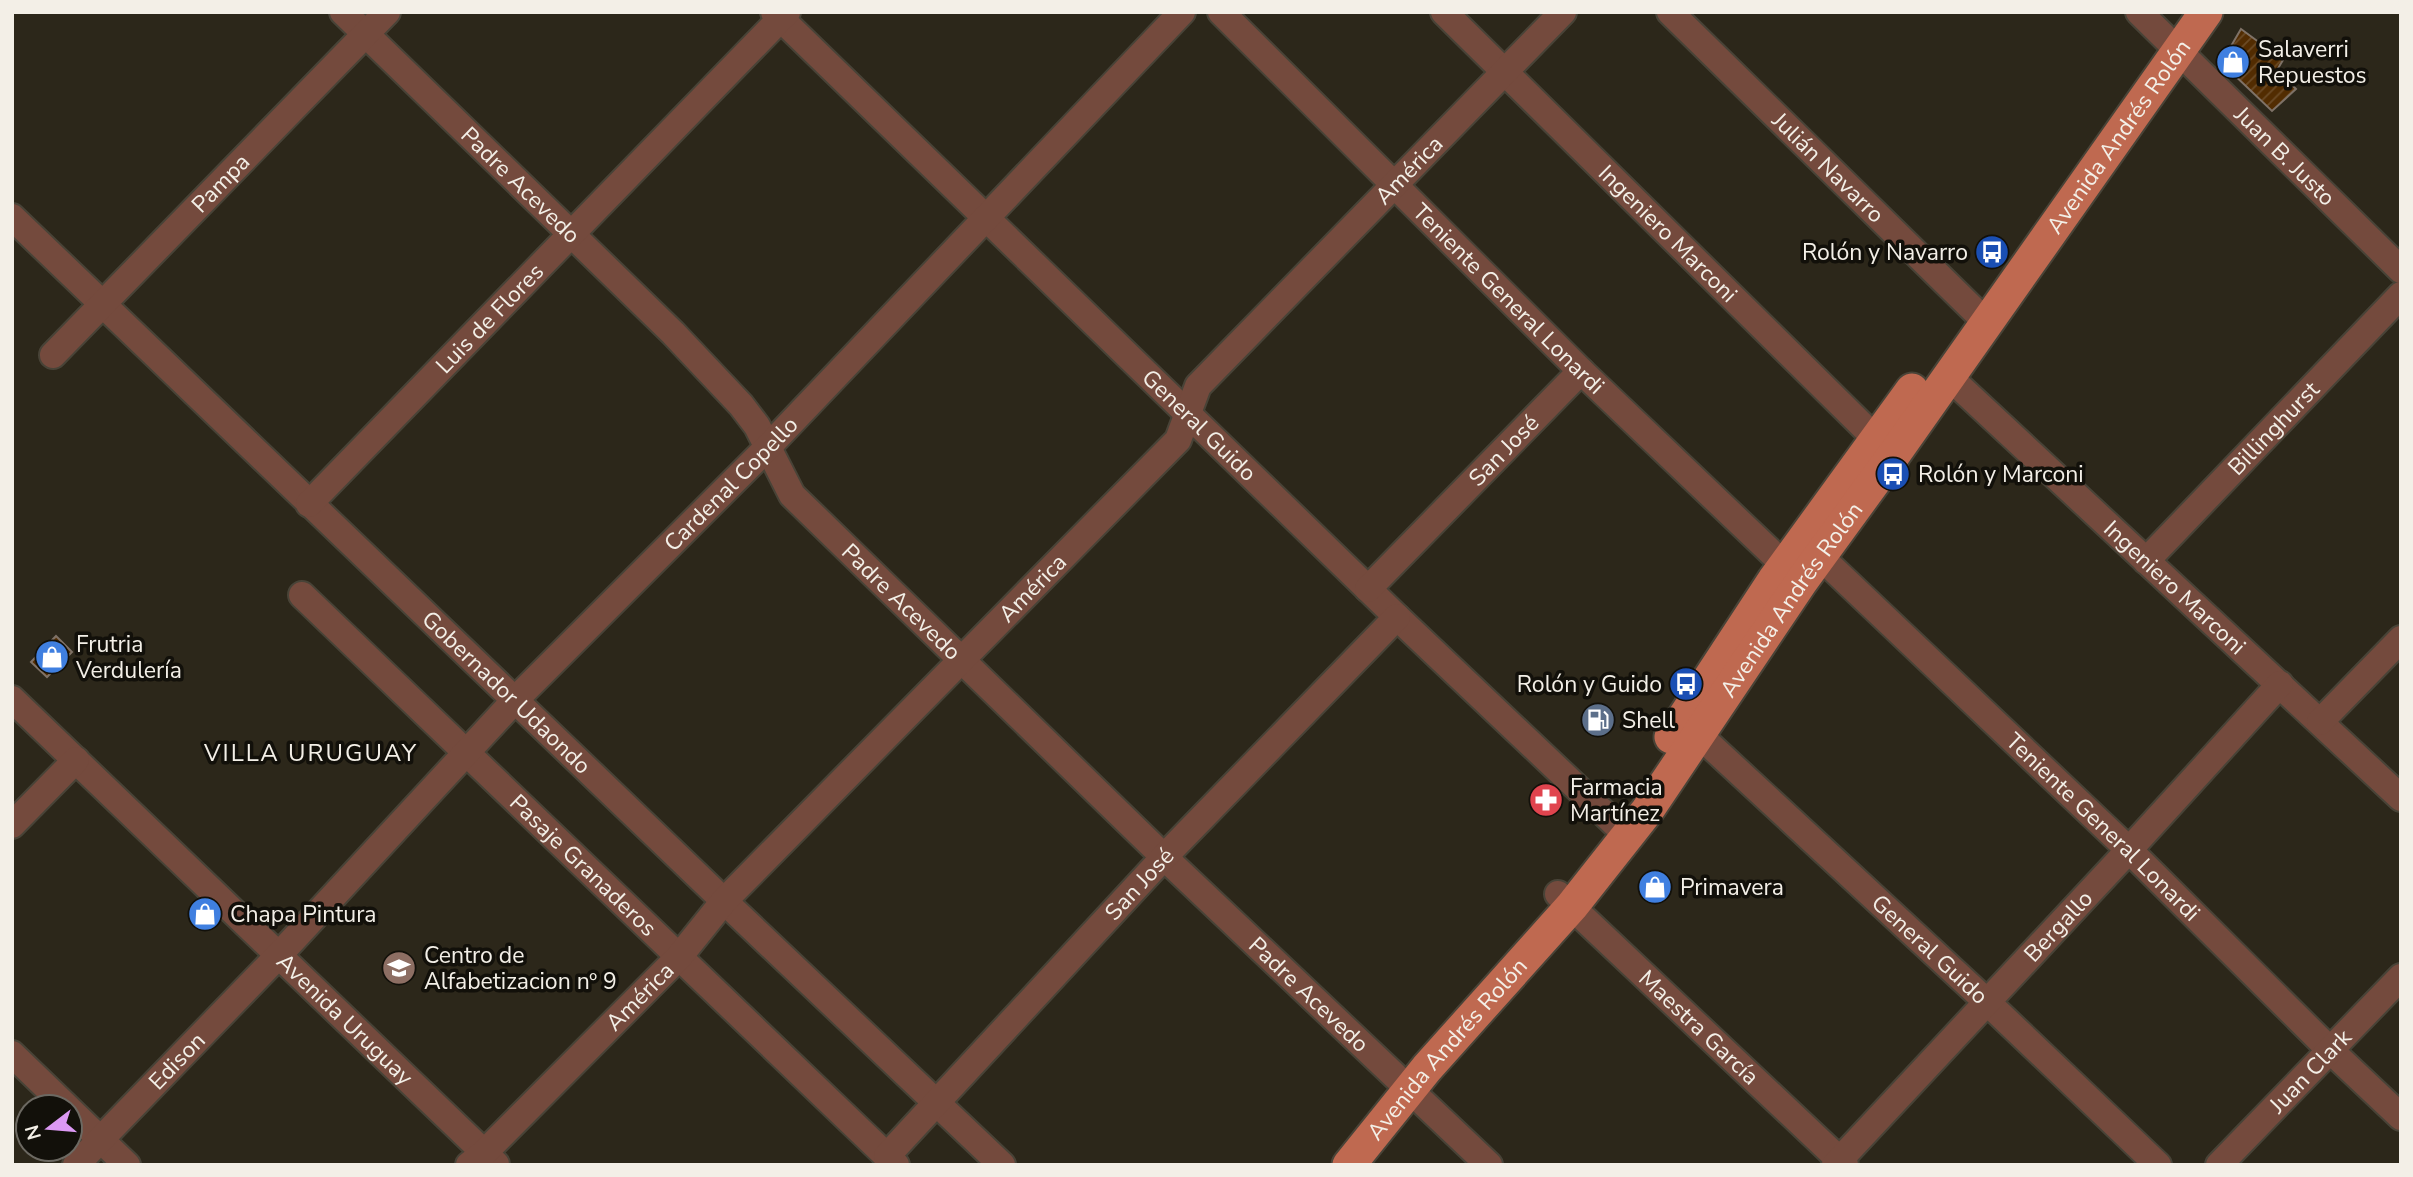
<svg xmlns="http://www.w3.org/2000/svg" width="2413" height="1177" viewBox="0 0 2413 1177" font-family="'Nunito Sans',sans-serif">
  <defs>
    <pattern id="building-hatch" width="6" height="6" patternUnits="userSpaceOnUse" patternTransform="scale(1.75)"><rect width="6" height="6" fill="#522c01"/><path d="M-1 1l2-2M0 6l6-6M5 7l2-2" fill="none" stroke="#6b4b26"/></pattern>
  </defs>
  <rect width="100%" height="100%" fill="#2c271a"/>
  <path fill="url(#building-hatch)" stroke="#7f7267" stroke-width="2" d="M2241,29l42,31 -6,10 19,19 -24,22 -44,-42 -1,-16z
    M56,636l16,16 -25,25 -16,-15z"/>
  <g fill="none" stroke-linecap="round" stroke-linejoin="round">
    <g stroke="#484337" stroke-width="30">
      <g id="minor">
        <path id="s1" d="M343,12l330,321 68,72 16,21 35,69 372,362 325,308"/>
        <path id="s2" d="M774,12l623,605 231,219"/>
        <path id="s3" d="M1221,12l360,359 216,206"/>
        <path id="s4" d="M1444,12l432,427 14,11"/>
        <path id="s5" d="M1670,12l316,310"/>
        <path id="s6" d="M2139,12l262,258"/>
        <path id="s7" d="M12,217l712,684 278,264"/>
        <path id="s8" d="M53,355l334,-343"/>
        <path id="s9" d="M1948,376l453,422"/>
        <path id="s10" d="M309,504l478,-492"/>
        <path id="s11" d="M1808,545l321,305 201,200 71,67"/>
        <path id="s12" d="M2146,561l255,-266"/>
        <path id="s13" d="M1368,589l213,-218"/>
        <path id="s14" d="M302,595l594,570"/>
        <path id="s15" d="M12,699l484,465"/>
        <path d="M2320,722l81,-83"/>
        <path id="s16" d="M1699,735l288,267 171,163"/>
        <path d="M12,825l64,-65"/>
        <path id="s17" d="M1558,894l287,271"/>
        <path d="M12,1054l55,53"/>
        <path d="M70,1110l57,55"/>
        <path id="s18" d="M887,1156l277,-299 233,-240"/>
        <path id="s19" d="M76,1165l203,-210 236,-255 253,-253 414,-435"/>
        <path id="s20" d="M469,1165l15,-12 195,-196 45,-56 454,-461 20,-54 365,-374"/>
        <path id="s21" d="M1835,1165l294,-315 151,-166"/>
        <path id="s22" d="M2219,1165l182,-188"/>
      </g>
    </g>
    <g stroke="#484337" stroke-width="37">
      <g id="major">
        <path d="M1671,737l103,-157 138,-190"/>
        <path id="s23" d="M1349,1165l78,-97 145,-162 75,-95 154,-229 94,-129 311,-441"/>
      </g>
    </g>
    <use href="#minor" stroke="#744a3d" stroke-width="26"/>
    <use href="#major" stroke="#bf6950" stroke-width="33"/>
  </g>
  <defs>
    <g id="shop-disc" transform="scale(1.75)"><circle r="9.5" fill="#3f7fe0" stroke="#12100a"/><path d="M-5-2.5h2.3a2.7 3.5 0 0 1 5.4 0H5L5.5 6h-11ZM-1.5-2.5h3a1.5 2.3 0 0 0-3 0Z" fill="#fff"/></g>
    <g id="bus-disc" transform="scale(1.75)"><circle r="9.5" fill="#1a4fb4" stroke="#12100a"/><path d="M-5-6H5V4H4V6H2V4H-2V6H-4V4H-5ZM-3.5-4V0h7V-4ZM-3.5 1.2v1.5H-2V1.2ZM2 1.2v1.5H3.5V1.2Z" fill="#fff"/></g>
    <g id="fuel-disc" transform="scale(1.75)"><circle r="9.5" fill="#5c6f8a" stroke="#12100a"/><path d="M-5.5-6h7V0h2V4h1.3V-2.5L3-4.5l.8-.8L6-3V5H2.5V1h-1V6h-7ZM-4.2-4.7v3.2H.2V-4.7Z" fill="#fff"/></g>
    <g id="pharmacy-disc" transform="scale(1.75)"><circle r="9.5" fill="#e0444e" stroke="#12100a"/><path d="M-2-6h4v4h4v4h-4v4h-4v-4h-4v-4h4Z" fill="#fff"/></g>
    <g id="school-disc" transform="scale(1.75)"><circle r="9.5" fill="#8d6e63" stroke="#12100a"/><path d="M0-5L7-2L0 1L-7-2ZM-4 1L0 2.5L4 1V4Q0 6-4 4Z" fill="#fff"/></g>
  </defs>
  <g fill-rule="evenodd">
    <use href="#shop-disc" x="2233" y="62"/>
    <use href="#bus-disc" x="1992" y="252"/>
    <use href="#bus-disc" x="1893" y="474"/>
    <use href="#shop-disc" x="52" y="657"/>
    <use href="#bus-disc" x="1686" y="684"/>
    <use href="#fuel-disc" x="1598" y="720"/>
    <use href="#pharmacy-disc" x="1546" y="800"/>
    <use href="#shop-disc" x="1655" y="887"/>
    <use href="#shop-disc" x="205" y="914"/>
    <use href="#school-disc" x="399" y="968"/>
  </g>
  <g text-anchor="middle" stroke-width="7" stroke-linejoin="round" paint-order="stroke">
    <g font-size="23" fill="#f3efe7" stroke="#12100a" text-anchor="start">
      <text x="2258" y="57">Salaverri<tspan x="2258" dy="26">Repuestos</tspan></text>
      <text x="1968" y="260" text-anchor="end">Rolón y Navarro</text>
      <text x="1918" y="482">Rolón y Marconi</text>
      <text x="76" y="652">Frutria<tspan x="76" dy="26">Verdulería</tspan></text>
      <text x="1662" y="692" text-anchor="end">Rolón y Guido</text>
      <text x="1622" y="728">Shell</text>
      <text x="1570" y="795">Farmacia<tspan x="1570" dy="26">Martínez</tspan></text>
      <text x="1680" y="895">Primavera</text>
      <text x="230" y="922">Chapa Pintura</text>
      <text x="424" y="963">Centro de<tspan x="424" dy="26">Alfabetizacion nº 9</tspan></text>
    </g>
    <g font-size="23" fill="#f3efe7" stroke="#12100a">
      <text dy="8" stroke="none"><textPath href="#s23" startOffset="1286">Avenida Andrés Rolón</textPath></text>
      <text dy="8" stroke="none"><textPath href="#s6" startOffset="205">Juan B. Justo</textPath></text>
      <text dy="8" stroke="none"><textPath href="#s5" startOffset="222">Julián Navarro</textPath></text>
      <text dy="8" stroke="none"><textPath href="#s20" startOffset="1374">América</textPath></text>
      <text dy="8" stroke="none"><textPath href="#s8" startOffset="240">Pampa</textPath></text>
      <text dy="8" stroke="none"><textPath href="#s1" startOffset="248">Padre Acevedo</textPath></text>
      <text dy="8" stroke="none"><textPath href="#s4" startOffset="315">Ingeniero Marconi</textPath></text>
      <text dy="8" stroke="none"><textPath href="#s3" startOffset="406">Teniente General Lonardi</textPath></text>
      <text dy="8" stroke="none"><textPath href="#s10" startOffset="259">Luis de Flores</textPath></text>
      <text dy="8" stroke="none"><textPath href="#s2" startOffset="593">General Guido</textPath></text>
      <text dy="8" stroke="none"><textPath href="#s12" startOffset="184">Billinghurst</textPath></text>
      <text dy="8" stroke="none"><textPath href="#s13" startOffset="194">San José</textPath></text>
      <text dy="8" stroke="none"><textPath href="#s19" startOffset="945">Cardenal Copello</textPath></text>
      <text dy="8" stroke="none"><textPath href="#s20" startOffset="807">América</textPath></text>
      <text dy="8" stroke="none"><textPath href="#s9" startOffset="310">Ingeniero Marconi</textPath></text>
      <text dy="8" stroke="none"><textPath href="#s23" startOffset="719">Avenida Andrés Rolón</textPath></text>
      <text dy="8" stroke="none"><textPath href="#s1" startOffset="816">Padre Acevedo</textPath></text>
      <text dy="8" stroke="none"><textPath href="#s7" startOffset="686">Gobernador Udaondo</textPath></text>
      <text dy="8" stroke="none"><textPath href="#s11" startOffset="408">Teniente General Lonardi</textPath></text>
      <text dy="8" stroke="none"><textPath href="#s14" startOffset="390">Pasaje Granaderos</textPath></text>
      <text dy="8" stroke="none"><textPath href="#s18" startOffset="371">San José</textPath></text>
      <text dy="8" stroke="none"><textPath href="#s21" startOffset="327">Bergallo</textPath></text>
      <text dy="8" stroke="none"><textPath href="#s16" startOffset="315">General Guido</textPath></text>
      <text dy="8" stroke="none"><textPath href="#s1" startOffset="1382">Padre Acevedo</textPath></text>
      <text dy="8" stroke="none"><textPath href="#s20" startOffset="240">América</textPath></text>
      <text dy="8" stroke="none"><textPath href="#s15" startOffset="462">Avenida Uruguay</textPath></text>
      <text dy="8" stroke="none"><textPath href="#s17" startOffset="194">Maestra García</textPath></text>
      <text dy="8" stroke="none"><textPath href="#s23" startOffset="152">Avenida Andrés Rolón</textPath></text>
      <text dy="8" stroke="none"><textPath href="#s19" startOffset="145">Edison</textPath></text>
      <text dy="8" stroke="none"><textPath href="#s22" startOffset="131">Juan Clark</textPath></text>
    </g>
    <g font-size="24" letter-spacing="2" fill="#f3efe7" stroke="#12100a">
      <text x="311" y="761">VILLA URUGUAY</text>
    </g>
  </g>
  <rect width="2413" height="1177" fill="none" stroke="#f3efe7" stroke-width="28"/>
  <g transform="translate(49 1128) rotate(254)"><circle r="33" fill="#12100a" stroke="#6c6962" stroke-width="2"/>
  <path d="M0-5L12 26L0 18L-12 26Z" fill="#dc99f4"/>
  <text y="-10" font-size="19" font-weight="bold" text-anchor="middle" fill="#f3efe7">N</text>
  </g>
</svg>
